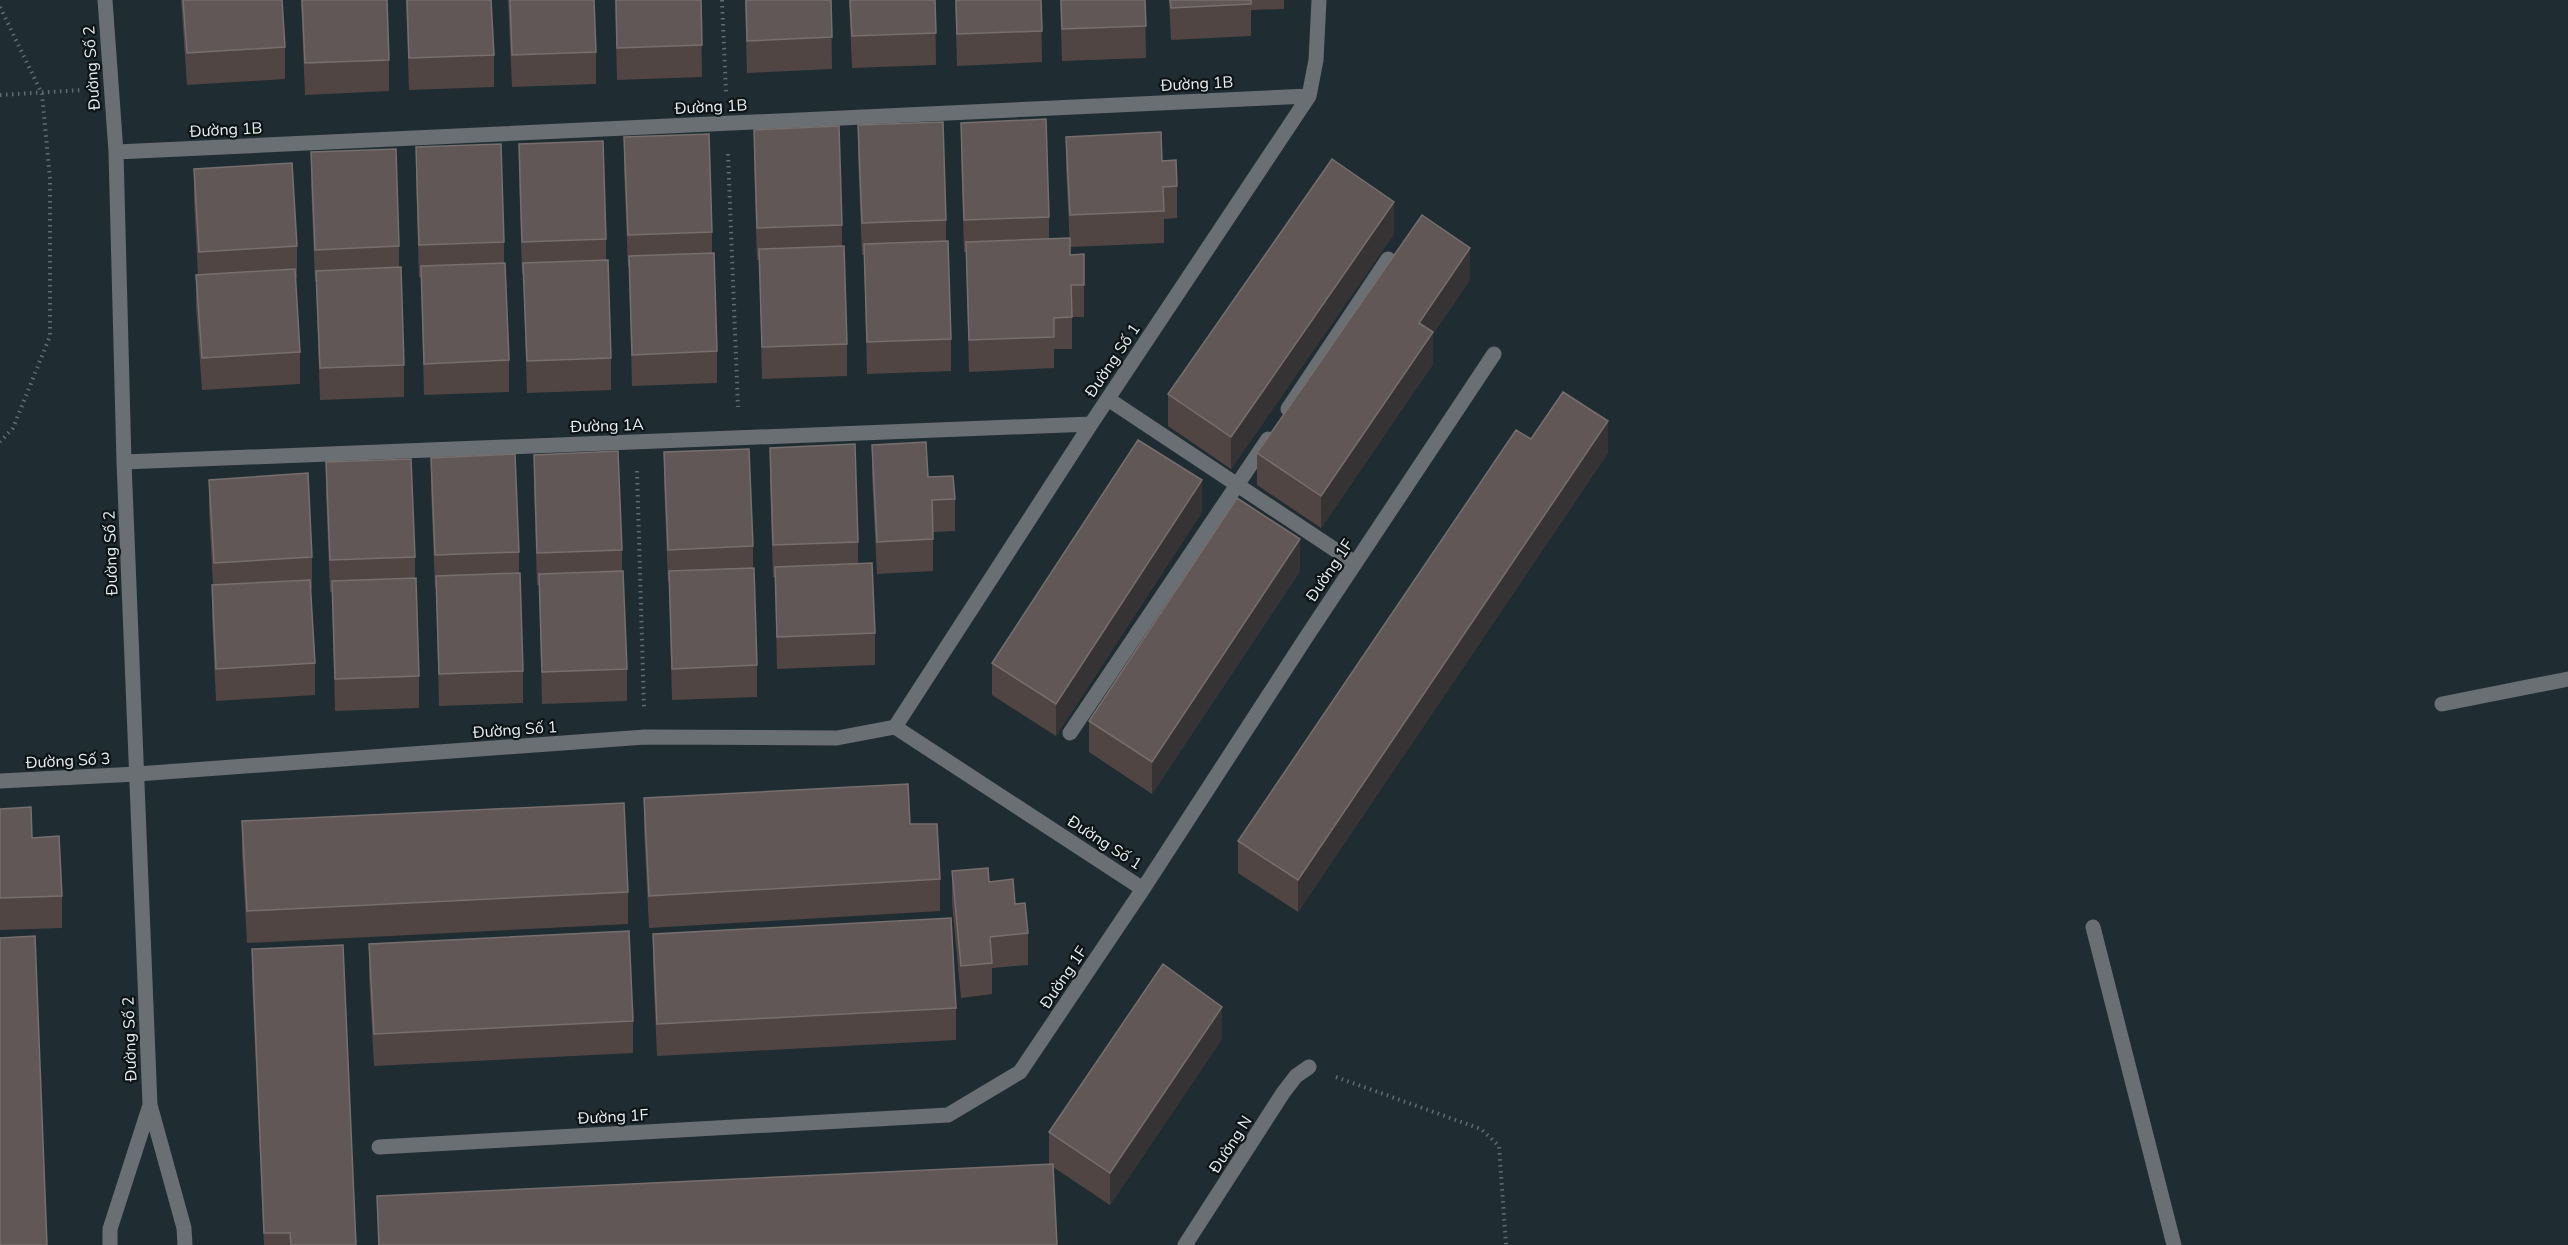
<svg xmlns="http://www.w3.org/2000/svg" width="2568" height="1245" viewBox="0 0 2568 1245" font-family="'Nunito Sans',sans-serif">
  <rect width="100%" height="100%" fill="#1f2c32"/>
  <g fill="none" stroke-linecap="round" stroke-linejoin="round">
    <path stroke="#626d72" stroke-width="4" stroke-dasharray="1.5 4.5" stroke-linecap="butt" d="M722,0l4,92
      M0,7l42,87 8,85v157l-37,92 -13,14
      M0,95l82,-5
      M728,154l10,253
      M637,471l7,236
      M1336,1077l145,52 18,17 7,99"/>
    <path stroke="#696f72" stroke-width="15" d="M2442,704l126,-25
      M2093,927l81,318"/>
    <path stroke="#696f72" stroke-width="15" d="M105,0l11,152 8,310 26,643
      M116,152l1193,-56
      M1108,399l247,164
      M1288,409l100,-150
      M124,462l967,-38
      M895,727l196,-303 218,-328 7,-36 3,-60
      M1070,733l198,-294
      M0,781l137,-7 508,-37 192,1 58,-11 248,162
      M379,1147l569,-32 72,-43 123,-183 162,-250 189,-285
      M110,1245v-16l40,-124 34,123 1,17
      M1185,1245l98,-152 13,-17 13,-9"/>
  </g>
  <path fill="#514543" d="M181,0h101l3,47v32l-98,6z
    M301,0h86l2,60v31l-84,4z
    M406,0h85l3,55v32l-85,3z
    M508,0h86l2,52v32l-84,3z
    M615,0h86l1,77 -85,3z
    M745,0h86l1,69 -85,4z
    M849,0h86l1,65 -84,3z
    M955,0h86l1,62 -85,4z
    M1060,0h85l1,58 -84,3z
    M1169,0h115v9l-33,1v26l-80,4z
    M961,123l88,94v22l21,16 14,30v32h-12v32h-18v19l-85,4 -3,-120h-2l-3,-98z
    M858,125l88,95v21l5,98v32l-84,3 -3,-119h-2l-4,-98z
    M754,130l88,95v21l5,98v32l-85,3 -3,-119h-2l-3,-98z
    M624,137l88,95v21l5,98v32l-85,3 -3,-119h-1l-4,-98z
    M1066,137l96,24 15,25v32l-13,1v24l-94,4 -4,-79z
    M519,144l87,95v21l5,98v32l-84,3 -4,-119h-1l-3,-98z
    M416,147l88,95v21l5,97v32l-85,3 -3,-118h-2l-3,-98z
    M311,152l88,94v22l5,97v32l-84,3 -4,-119h-1l-4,-97z
    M194,169l103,77v32h-2l5,74v32l-98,6 -6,-83v-32h2l-4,-74z
    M1394,234l-163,235 -63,-43v-32z
    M1470,280l-37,54v30l-112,164 -64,-43v-32z
    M1531,439l77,14 -310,459 -60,-39v-32z
    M872,445l56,32 27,22v32l-22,1v39l-56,3 -5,-98z
    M770,448l88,94v22l17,69v32l-98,4 -2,-92h-2l-3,-97z
    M664,452l89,94v22l4,97v32l-85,3 -3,-119 -1,1 -4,-98z
    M534,455l88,95v21l5,98v32l-85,3 -3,-119h-2l-3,-99z
    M431,458l88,94v21l4,98v32l-84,3 -3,-119h-1l-4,-97z
    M326,462l89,95v21l4,98v32l-84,3 -3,-119h-2l-4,-98z
    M209,480l103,77v32h-1l4,74v32l-99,6 -4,-84v-32h1l-4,-74z
    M1202,512l-146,224 -64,-41v-32z
    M1300,571l-148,223 -63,-42v-31z
    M644,798l266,26 30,55v32l-291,17 -5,-98z
    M0,809l32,29 30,58v32l-62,2z
    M242,821l386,71v32l-381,19 -5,-90z
    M952,871l37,11 26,22 13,29v32l-36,3v26l-31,4 -9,-95z
    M653,934l303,74v32l-299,16 -4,-90z
    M369,944l264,77v32l-259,13 -5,-90z
    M252,949l104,296h-92l-12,-264z
    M1222,1039l-112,166 -57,-38 4,78h-679l-1,-49 672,-32v-32z"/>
  <path fill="#363334" d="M1394,202v32l-163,235v-32z
    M1470,248v32l-37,54v30l-112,164v-32l98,-173z
    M1608,421v32l-310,459v-32z
    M1202,480v32l-146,224v-32z
    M1300,539v32l-148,223v-32z
    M1222,1007v32l-112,166v-32z"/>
  <path fill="#615756" stroke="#766f6e" stroke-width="1.5" d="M183,0h99l3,47 -98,6z
    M302,0h85l2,60 -84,3z
    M407,0h84l3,55 -85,3z
    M510,0h84l2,52 -84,3z
    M616,0h85l1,45 -85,3z
    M746,0h85l1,37 -85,4z
    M850,0h85l1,33 -84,3z
    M956,0h85l1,31 -85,3z
    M1061,0h84l1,26 -84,3z
    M1170,0h81v4l-80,4z
    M1046,119l3,98 -85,3 -3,-97z
    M943,122l3,98 -84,3 -4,-98z
    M839,126l3,99 -85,3 -3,-98z
    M1161,132l1,29 14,-1 1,26 -14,1 1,24 -94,4 -4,-78z
    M709,134l3,98 -84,3 -4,-98z
    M603,141l3,98 -84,3 -3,-98z
    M501,144l3,98 -85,3 -3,-98z
    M396,149l3,97 -84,4 -4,-98z
    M1332,159l62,43 -163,235 -63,-43z
    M292,163l5,83 -98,6 -5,-83z
    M1422,215l48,33 -51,75 14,9 -112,164 -64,-43z
    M1070,238v17l14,-1v31h-13l1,32 -18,1v19l-85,3 -3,-98z
    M948,241l3,98 -84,3 -3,-98z
    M844,246l3,98 -85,3 -3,-98z
    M714,253l3,98 -85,4 -3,-99z
    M608,260l3,98 -84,3 -4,-98z
    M505,263l4,97 -85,4 -3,-98z
    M401,267l3,98 -84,3 -4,-97z
    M295,269l5,83 -98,6 -6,-83z
    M1563,392l45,29 -310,459 -60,-39 278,-411 15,9z
    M1138,440l64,40 -146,224 -64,-41z
    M926,442l2,35 25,-1 2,23 -23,1 1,39 -56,3 -5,-97z
    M855,444l3,98 -85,3 -3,-97z
    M749,449l4,97 -85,4 -4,-98z
    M618,451l4,99 -85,3 -3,-98z
    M515,454l4,98 -84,3 -4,-97z
    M411,459l4,98 -85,3 -4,-98z
    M308,473l4,84 -98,6 -5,-83z
    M1237,498l63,41 -148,223 -63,-41z
    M872,563l3,70 -98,4 -2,-70z
    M754,568l3,97 -85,4 -3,-98z
    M623,571l4,98 -85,3 -3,-98z
    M520,573l3,98 -84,3 -3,-98z
    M416,578l3,98 -84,3 -3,-98z
    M310,580l5,83 -99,6 -4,-84z
    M908,784l2,40h27l3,55 -291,17 -5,-98z
    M624,803l4,89 -381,19 -5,-90z
    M31,807l1,31 27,-2 3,60 -62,2v-89z
    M988,868l1,14 24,-3 2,25 10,-1 3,30 -38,4 2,26 -31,3 -9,-95z
    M951,918l5,90 -299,16 -4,-90z
    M629,931l4,90 -259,13 -5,-90z
    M35,936l12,309h-47v-307z
    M343,945l13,300h-65l-1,-12h-26l-12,-284z
    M1163,964l59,43 -112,166 -61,-41z
    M1053,1164l4,81h-678l-2,-49z"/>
  <g text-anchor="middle" stroke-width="4.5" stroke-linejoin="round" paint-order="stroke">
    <g font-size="16" fill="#e5eef1" stroke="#0e1416">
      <text transform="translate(91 68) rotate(-94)" y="6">Đường Số 2</text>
      <text transform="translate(1197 83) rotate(-3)" y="6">Đường 1B</text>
      <text transform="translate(711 106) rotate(-3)" y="6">Đường 1B</text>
      <text transform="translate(226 129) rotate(-3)" y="6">Đường 1B</text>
      <text transform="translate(1112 360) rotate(-56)" y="6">Đường Số 1</text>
      <text transform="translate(607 425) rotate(-2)" y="6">Đường 1A</text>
      <text transform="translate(110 553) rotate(-92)" y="6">Đường Số 2</text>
      <text transform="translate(1329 570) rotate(-56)" y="6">Đường 1F</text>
      <text transform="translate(515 729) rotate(-4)" y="6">Đường Số 1</text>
      <text transform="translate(68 760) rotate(-3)" y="6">Đường Số 3</text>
      <text transform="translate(1105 842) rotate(33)" y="6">Đường Số 1</text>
      <text transform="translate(1063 977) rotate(-56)" y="6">Đường 1F</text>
      <text transform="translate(129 1039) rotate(-92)" y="6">Đường Số 2</text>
      <text transform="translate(613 1116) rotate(-3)" y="6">Đường 1F</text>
      <text transform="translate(1230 1144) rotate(-57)" y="6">Đường N</text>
    </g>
  </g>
</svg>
